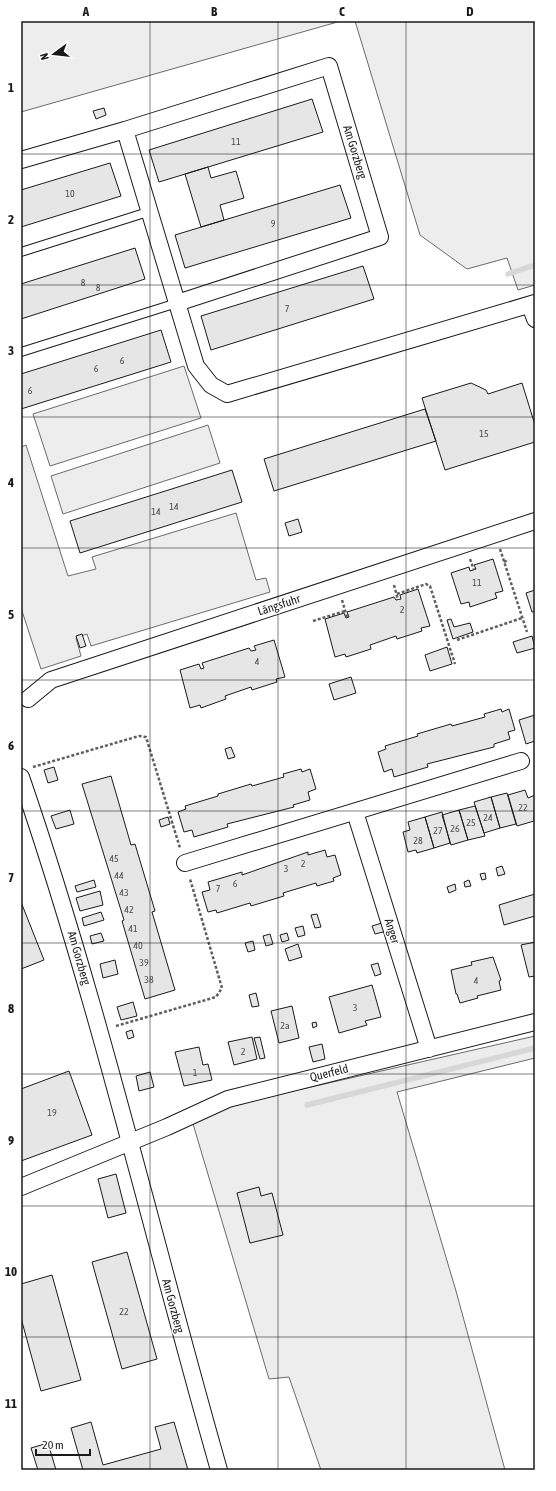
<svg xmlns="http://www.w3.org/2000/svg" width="556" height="1491" viewBox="0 0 556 1491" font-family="'Asap Condensed',sans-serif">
  <rect width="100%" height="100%" fill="#fff"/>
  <path fill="#ededed" stroke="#6a6a6a" d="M21,21h320l-320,91z
    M355,21h180v264l-17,5 -11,-32 -40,11 -47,-34z
    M184,366l17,52 -151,48 -17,-52z
    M208,425l12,38 -157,51 -12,-38z
    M26,445l42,131 28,-7 -4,-12 144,-44 20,67 10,-2 4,14 -179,54 -4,-12 -11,4 5,18 -40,13 -20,-61v-161z
    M535,1036v22l-138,34 59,199 49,179h-184l-32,-93 -20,2 -76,-255 39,-19z"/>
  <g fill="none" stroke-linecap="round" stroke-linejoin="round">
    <path stroke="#d7d7d7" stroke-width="5.5" d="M508,274l27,-9
      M307,1105l228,-57"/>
  </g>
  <path fill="#e6e6e6" stroke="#1a1a1a" d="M312,99l11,33 -164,50 -10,-32z
    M104,108l2,7 -10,4 -3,-8z
    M110,163l11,33 -100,31v-37z
    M208,167l3,11 25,-7 8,27 -24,7 4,15 -23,7 -16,-53z
    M340,185l11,33 -166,50 -10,-33z
    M135,248l10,31 -124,40v-35z
    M363,266l11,33 -163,51 -10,-34z
    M161,330l10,32 -150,47v-35z
    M471,383l15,7 2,4 34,-11 13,42v17l-90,28 -23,-72z
    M425,409l11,32 -162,50 -10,-32z
    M232,470l10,32 -162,51 -10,-32z
    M298,519l4,13 -13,4 -4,-13z
    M493,559l10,32 -8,2 2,5 -27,9 -1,-5 -8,2 -10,-31 18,-6 1,4 6,-2 -2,-4z
    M418,589l12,37 -9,2 1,3 -25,8 -1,-3 -26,9 1,4 -25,8 -1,-3 -10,3 -10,-38 19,-6 2,5 3,-1 -2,-5 47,-15 2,3 5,-1 -1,-4z
    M535,590v21l-3,1 -6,-19z
    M451,619l3,8 16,-4 3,9 -20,7 -6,-19z
    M82,634l4,12 -6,2 -4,-12z
    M532,636l3,12 -18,5 -4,-11z
    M274,640l11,37 -9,2 1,3 -25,8 -1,-3 -26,9 1,3 -25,9 -1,-3 -10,3 -10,-38 19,-6 2,5 3,-1 -2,-5 47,-15 2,3 5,-1 -2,-4z
    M447,647l5,17 -22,7 -5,-16z
    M351,677l5,16 -22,7 -5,-16z
    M501,709l1,3 7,-3 6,21 -7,2 2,7 -16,5v3l-67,17 1,3 -34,10 -2,-8 -8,3 -6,-20 8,-3 -1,-3 33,-10 -1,-2 34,-10 1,2 33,-9 -1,-3z
    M535,715v26l-9,3 -7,-24z
    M231,747l4,10 -7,2 -3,-10z
    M54,767l4,13 -10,3 -4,-13z
    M301,769l1,3 8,-3 6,20 -8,3 2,8 -17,5 1,2 -67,17 1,3 -34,10 -2,-7 -8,2 -6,-20 8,-3 -1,-3 33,-10v-2l33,-10 1,2 32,-9 -1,-3z
    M111,776l20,69 4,-1 20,67 -3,1 23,78 -30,9 -23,-78 2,-1 -42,-136z
    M525,790l3,8 7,-3 -1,26 -17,5 -9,-31z
    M507,793l9,31 -16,4 -9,-31z
    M491,797l9,31 -16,5 -10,-31z
    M475,806l10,30 -17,4 -9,-30z
    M70,810l4,14 -18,5 -5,-13z
    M459,810l9,30 -17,5 -9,-30z
    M442,812l8,31 -16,5 -9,-31z
    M168,817l2,7 -9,3 -2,-7z
    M425,817l9,31 -17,5 -1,-3 -8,2 -5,-20 7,-2 -2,-8z
    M325,850l2,7 8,-2 6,20 -8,3 1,3 -17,5 -1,-3 -33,10 1,3 -33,10 -1,-3 -33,10 -1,-3 -8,2 -6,-20 8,-2 -2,-8 34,-10v3l66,-23v3z
    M502,866l3,8 -7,2 -2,-8z
    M485,873l1,6 -4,1 -2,-6z
    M94,880l2,7 -19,5 -2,-6z
    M469,880l2,6 -6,1 -1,-5z
    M455,884l1,6 -7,3 -2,-6z
    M100,891l3,14 -23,6 -4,-13z
    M535,894v22l-31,9 -5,-20z
    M21,902l23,58 -23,9z
    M101,912l3,8 -20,6 -2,-8z
    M317,914l4,13 -6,1 -4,-13z
    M385,922l2,9 -12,3 -3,-8z
    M303,926l2,9 -7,2 -3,-9z
    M101,933l3,8 -12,3 -2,-8z
    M287,933l2,7 -7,2 -2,-7z
    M270,934l3,10 -7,2 -3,-10z
    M253,941l2,9 -7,2 -3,-9z
    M535,942v34l-6,1 -8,-32z
    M298,944l4,13 -13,4 -4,-12z
    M493,957l8,23 -2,1 2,9 -24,6 1,2 -18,5 -3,-9h-1l-5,-24 21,-5 -1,-3z
    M115,960l3,14 -15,4 -3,-14z
    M378,963l3,11 -6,2 -4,-11z
    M372,985l9,32 -16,4 2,4 -28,8 -10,-36z
    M256,993l3,13 -7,1 -3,-12z
    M133,1002l4,14 -16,4 -4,-13z
    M292,1006l7,32 -20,5 -8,-32z
    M316,1022l1,4 -4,2 -1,-5z
    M132,1030l2,7 -6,2 -2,-7z
    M252,1037l5,22 -23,6 -6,-23z
    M260,1037l5,21 -5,1 -6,-21z
    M322,1044l3,15 -12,3 -4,-15z
    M199,1047l4,18 5,-1 4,16 -28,6 -9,-34z
    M69,1071l23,64 -71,26v-72z
    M150,1072l4,15 -15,4 -3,-15z
    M116,1174l10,39 -18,5 -10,-39z
    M259,1187l2,9 11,-3 11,42 -33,8 -13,-50z
    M127,1252l30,107 -35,10 -30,-107z
    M52,1275l29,105 -40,11 -20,-73v-34z
    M91,1422l12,43 58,-16 -6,-22 19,-5 14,48h-105l-12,-42z
    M48,1443l8,27h-18l-7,-22z"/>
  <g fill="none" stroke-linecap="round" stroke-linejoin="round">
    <g stroke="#1a1a1a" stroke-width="10">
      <path id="lane" d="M21,252l130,-41
        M21,352l156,-49"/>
    </g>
    <g stroke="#1a1a1a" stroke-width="18">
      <path id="street" d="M125,130l71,236 15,19 16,9 308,-91
        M21,160l104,-30 204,-64 51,171 -203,66
        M530,305l5,14
        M28,699l23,-19 484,-159
        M21,777c78,227 132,462 198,693
        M355,812l74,237
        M185,863l336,-102
        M21,1187l146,-60 61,-28 307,-77"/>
    </g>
    <path stroke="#5f5f5f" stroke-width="2.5" stroke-dasharray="3 2" stroke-linecap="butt" d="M500,549l27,83
      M470,559l4,11
      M504,562l4,-2
      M394,585l4,15
      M397,594l29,-10 4,2 25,78
      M342,600l5,17
      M313,621l32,-10
      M457,640l65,-22
      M33,767l106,-31 7,1 34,111
      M116,1026l100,-29 6,-9 -32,-109"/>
    <use href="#lane" stroke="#fff" stroke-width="8"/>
    <use href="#street" stroke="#fff" stroke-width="16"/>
  </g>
  <path fill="none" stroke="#1a1a1a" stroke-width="1" stroke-opacity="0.55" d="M150,21v1449M278,21v1449M406,21v1449M21,154h514M21,285h514M21,417h514M21,548h514M21,680h514M21,811h514M21,943h514M21,1074h514M21,1206h514M21,1337h514"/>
  <g text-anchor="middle" stroke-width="3" stroke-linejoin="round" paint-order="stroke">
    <g font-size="10" fill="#4d4d4d">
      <text x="236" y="145">11</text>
      <text x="70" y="197">10</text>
      <text x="273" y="227">9</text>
      <text x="83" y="286">8</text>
      <text x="98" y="291">8</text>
      <text x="287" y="312">7</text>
      <text x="122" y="364">6</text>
      <text x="96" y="372">6</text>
      <text x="30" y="394">6</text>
      <text x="484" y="437">15</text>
      <text x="174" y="510">14</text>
      <text x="156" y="515">14</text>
      <text x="477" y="586">11</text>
      <text x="402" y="613">2</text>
      <text x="257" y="665">4</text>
      <text x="523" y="811">22</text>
      <text x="488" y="821">24</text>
      <text x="471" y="826">25</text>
      <text x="455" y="832">26</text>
      <text x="438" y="834">27</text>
      <text x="418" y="844">28</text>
      <text x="114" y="862">45</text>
      <text x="303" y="867">2</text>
      <text x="286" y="872">3</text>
      <text x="119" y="879">44</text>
      <text x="235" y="887">6</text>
      <text x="218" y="892">7</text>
      <text x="124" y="896">43</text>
      <text x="129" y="913">42</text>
      <text x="133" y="932">41</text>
      <text x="138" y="949">40</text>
      <text x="144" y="966">39</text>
      <text x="149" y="983">38</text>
      <text x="476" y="984">4</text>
      <text x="355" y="1011">3</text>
      <text x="285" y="1029">2a</text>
      <text x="243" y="1055">2</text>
      <text x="195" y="1076">1</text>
      <text x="52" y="1116">19</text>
      <text x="124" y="1315">22</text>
    </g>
    <g font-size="12" fill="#1a1a1a" stroke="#fff">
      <text transform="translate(355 152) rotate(73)" y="4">Am Gorzberg</text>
      <text transform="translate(279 605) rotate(-18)" y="4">Längsfuhr</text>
      <text transform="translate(392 931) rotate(73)" y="4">Anger</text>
      <text transform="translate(79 958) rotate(74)" y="4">Am Gorzberg</text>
      <text transform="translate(329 1073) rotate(-14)" y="4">Querfeld</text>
      <text transform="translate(173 1306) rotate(75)" y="4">Am Gorzberg</text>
    </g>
  </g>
  <rect width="556" height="1491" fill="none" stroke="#ffffff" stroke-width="44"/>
  <g transform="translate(54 54) rotate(255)" stroke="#ffffff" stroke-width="3" paint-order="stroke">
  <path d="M0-3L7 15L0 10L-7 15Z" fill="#1a1a1a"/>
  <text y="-6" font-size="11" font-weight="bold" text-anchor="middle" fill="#1a1a1a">N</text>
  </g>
  <path d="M36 1449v6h54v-6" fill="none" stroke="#1a1a1a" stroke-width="2"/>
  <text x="42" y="1449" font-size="12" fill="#1a1a1a" stroke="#ffffff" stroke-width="3" paint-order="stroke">20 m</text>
  <rect x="22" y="22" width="512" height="1447" fill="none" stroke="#1a1a1a" stroke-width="1.5"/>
  <g font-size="13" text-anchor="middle" font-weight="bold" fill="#1a1a1a">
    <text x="86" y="16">A</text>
    <text x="214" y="16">B</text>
    <text x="342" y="16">C</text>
    <text x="470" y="16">D</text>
    <text x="11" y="92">1</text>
    <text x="11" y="224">2</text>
    <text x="11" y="355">3</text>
    <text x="11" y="487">4</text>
    <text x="11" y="619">5</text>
    <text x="11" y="750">6</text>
    <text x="11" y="882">7</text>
    <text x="11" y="1013">8</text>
    <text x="11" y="1145">9</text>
    <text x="11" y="1276">10</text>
    <text x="11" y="1408">11</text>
  </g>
</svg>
